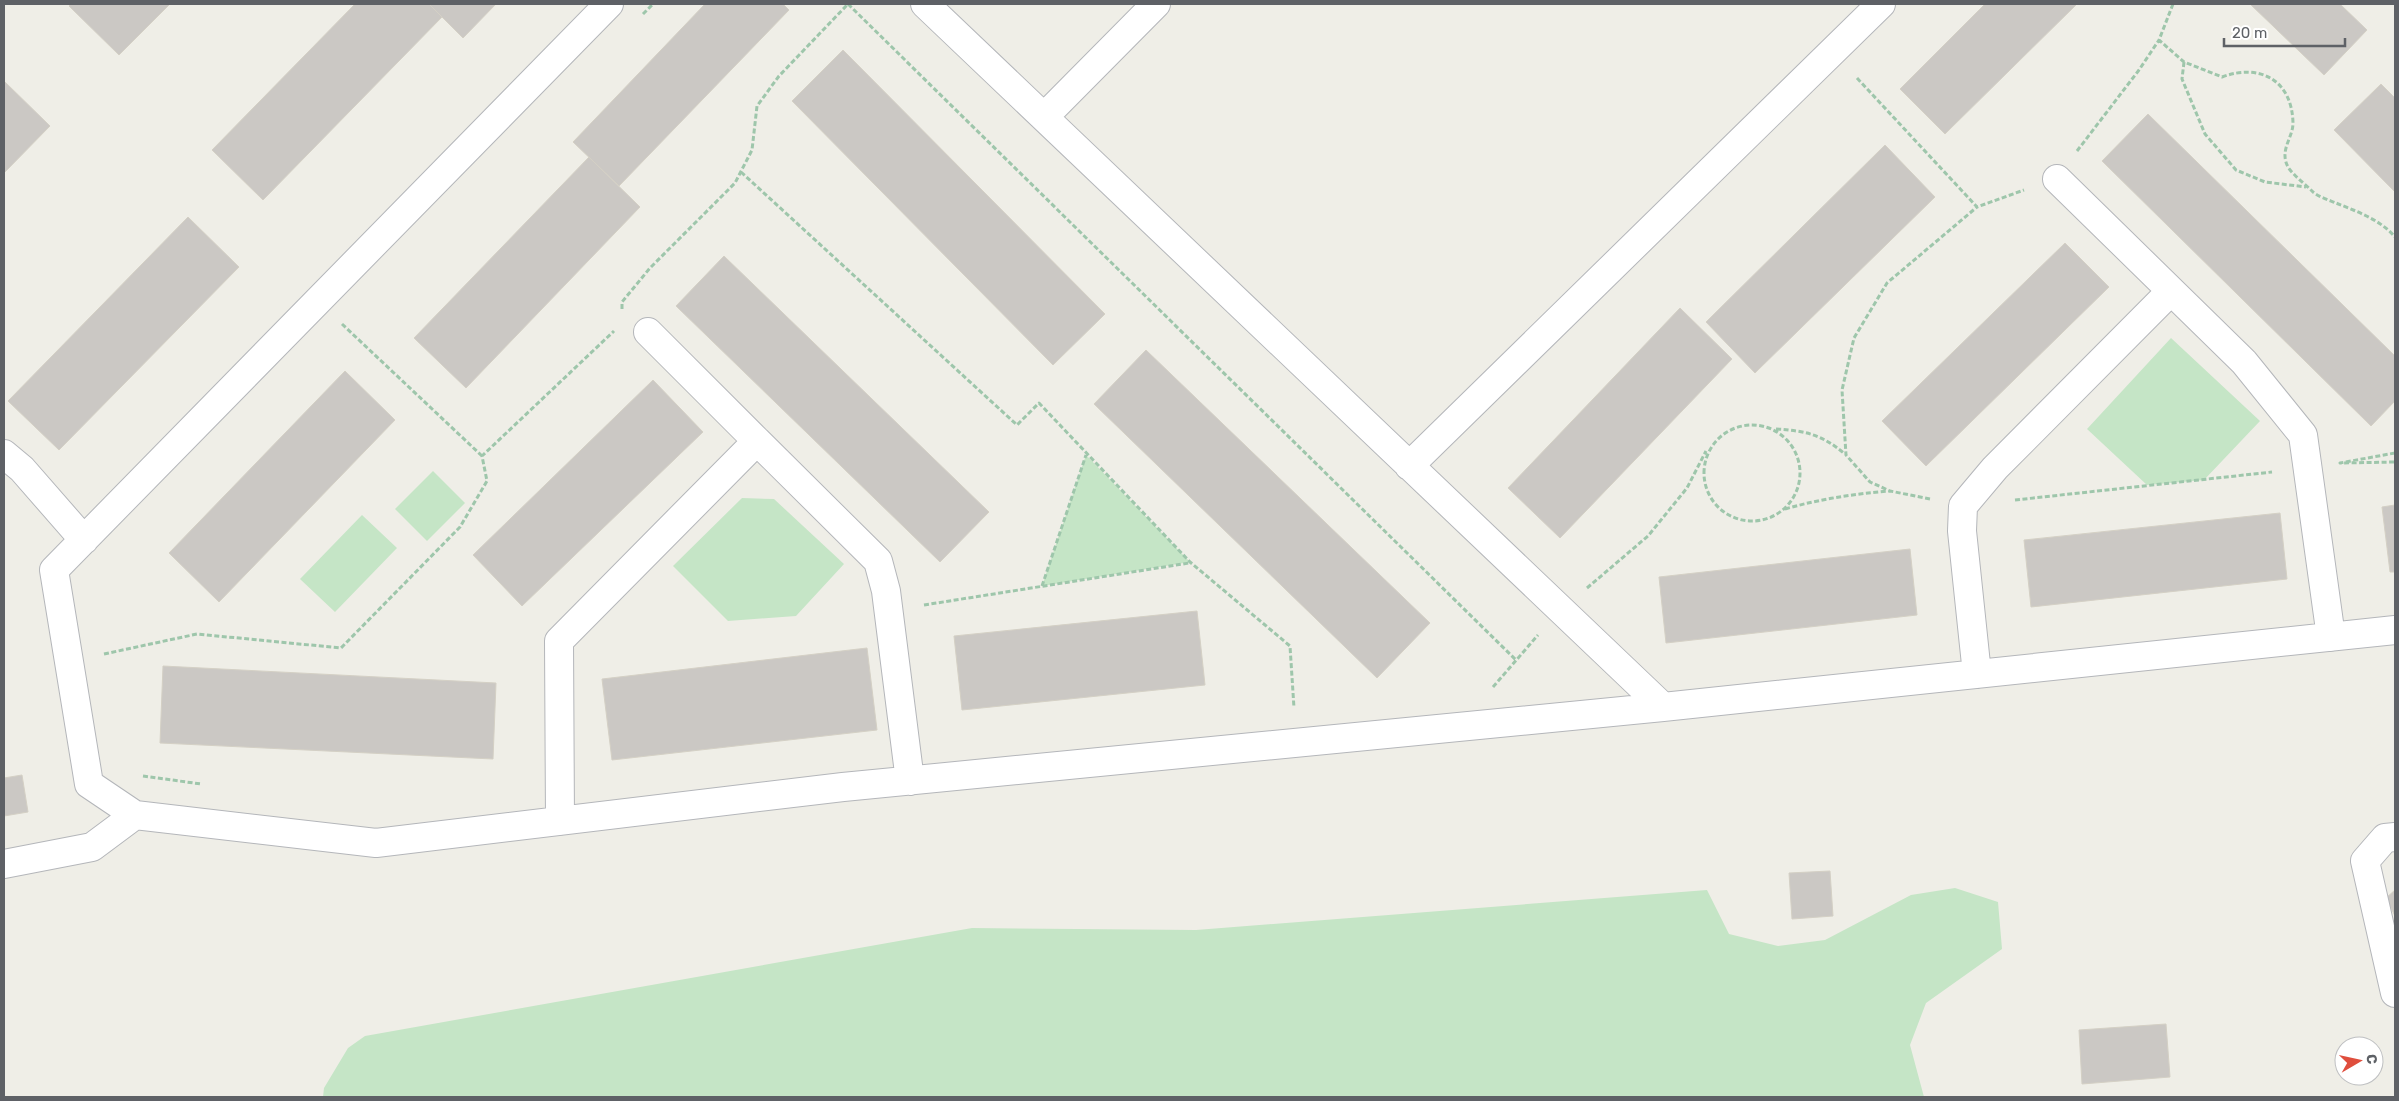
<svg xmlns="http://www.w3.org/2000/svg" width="2399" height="1101" viewBox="0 0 2399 1101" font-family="Rubik,sans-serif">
  <rect width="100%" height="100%" fill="#efeee7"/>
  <path fill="#c5e5c6" d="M2171,338l89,83 -56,59 -57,5 -60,-56z
    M1086,455l104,107 -148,24z
    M433,471l32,32 -38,38 -32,-32z
    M742,498l32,1 70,65 -48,52 -68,5 -55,-55z
    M362,515l35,33 -62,64 -35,-33z
    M1955,888l43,14 4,47 -76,54 -16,42 14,52h-1601l1,-9 24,-40 17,-12 607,-108 224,2 511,-40 22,44 49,12 47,-6 86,-45z"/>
  <path fill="#cbc8c4" stroke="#d4d0c5" d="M71,4h99l-51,51 -50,-49z
    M355,4h74l13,13 -179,183 -51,-50z
    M429,4h67l-33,34z
    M705,4h78l6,6 -170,176 -46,-44z
    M1985,4h92l-132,130 -45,-45z
    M2250,4h90l27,26 -43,45z
    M843,50l262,264 -52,51 -261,-264z
    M4,81l46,45 -46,47z
    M2381,84l14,14v94l-61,-62z
    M2148,114l247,242v45l-24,25 -269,-265z
    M1885,145l50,52 -180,176 -49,-51z
    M589,157l51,50 -174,181 -52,-50z
    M188,217l51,50 -180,183 -51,-49z
    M2065,243l44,44 -183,179 -44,-45z
    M724,256l265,256 -49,50 -264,-256z
    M1680,308l52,51 -172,179 -52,-50z
    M1146,350l284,273 -53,55 -283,-274z
    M345,371l50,49 -176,182 -50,-49z
    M653,380l50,52 -181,174 -49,-51z
    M2395,505v67h-5l-8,-65z
    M2280,513l7,66 -256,28 -7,-67z
    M1910,549l7,66 -251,28 -7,-66z
    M1197,611l8,74 -243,25 -8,-74z
    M867,648l10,82 -265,30 -10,-81z
    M163,666l333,17 -3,76 -333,-16z
    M22,775l6,37 -24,4v-38z
    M1830,871l3,45 -41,3 -3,-46z
    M2395,890v26l-9,-18z
    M2166,1024l4,53 -88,7 -3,-54z"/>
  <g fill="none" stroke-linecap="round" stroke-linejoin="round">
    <g stroke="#b4b6ba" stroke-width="30">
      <path id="minor" d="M609,4l-555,566 35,214 46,31 241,28 467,-56 820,-80 732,-77
        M925,4l738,703
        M1045,116l111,-112
        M2057,179l187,183 59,73 28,202
        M648,332l109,109
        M4,454l18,15 62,71
        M1409,466l472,-462
        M1977,674l-15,-143 1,-25 32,-38 176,-177
        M560,821l-1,-180 198,-200 121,120 8,30 24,190
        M2395,837l-10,1 -20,23 30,132
        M4,864l88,-17 43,-32"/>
    </g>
    <path stroke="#9ec6ab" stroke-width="3" stroke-dasharray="5 2.5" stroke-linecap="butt" d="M848,4l668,656
      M2173,4l-14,36 25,22 38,15c38,-14 70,3 71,46 0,15 -14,27 -5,44 5,8 17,17 24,24 6,6 17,9 24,12 20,8 45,17 59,34
      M643,14l10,-10
      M2184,62l-2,17 23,55 31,36 29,12 41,5
      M1857,78l120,129 47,-17
      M2077,151l62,-81 20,-30
      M741,172l276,253 22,-22 151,159 100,84 4,62
      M622,309v-7l28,-34 85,-85 17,-33 5,-44 22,-30 69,-72
      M342,324l140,132
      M1704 473a48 48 0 1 1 96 0a48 48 0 1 1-96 0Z
      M1776,429c30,2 45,5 69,25
      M2395,453l-55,10 55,-1
      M1930,499l-40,-8 -20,-9 -24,-27 -4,-65 12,-52 33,-55 90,-76
      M2015,500l257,-28
      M1785,509c35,-10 68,-15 105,-18
      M1042,586l44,-131
      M1587,588l61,-52 39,-48 19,-37
      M924,605l265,-42
      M104,654l93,-20 144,14 119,-121 27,-46 -5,-25 132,-125
      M1493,687l45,-52
      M143,776l58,8"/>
    <use href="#minor" stroke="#fff" stroke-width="28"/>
  </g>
  <rect width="2399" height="1101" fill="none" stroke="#5e6166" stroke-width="10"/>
  <g transform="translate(2359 1061) rotate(81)"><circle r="24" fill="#ffffff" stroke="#bfc0c2"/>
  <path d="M0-4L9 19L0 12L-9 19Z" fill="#df4e3d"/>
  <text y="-8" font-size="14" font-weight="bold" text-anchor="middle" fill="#5e6166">С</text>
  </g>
  <path d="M2224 38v8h121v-8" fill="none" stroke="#5e6166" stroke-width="2.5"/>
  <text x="2232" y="38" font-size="15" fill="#5e6166" stroke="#ffffff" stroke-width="4" paint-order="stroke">20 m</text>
</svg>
